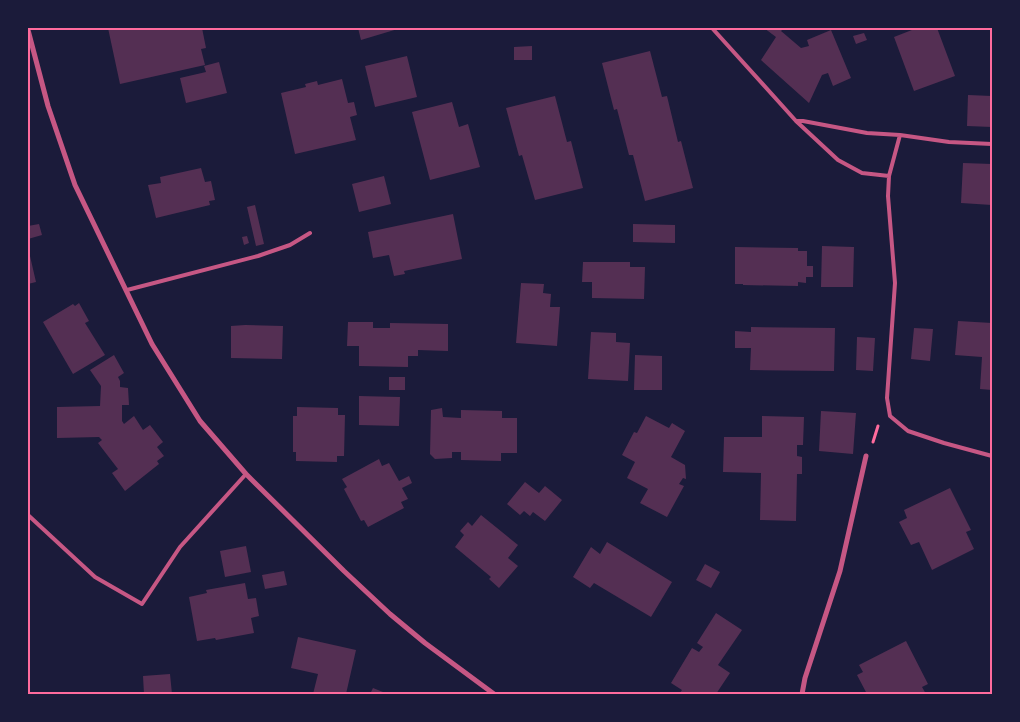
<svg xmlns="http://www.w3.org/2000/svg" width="1020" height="722" viewBox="0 0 1020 722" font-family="Roboto,sans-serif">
  <rect width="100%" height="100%" fill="#1b1b3a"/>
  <path fill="#542f53" d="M108,28h94l4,20 -5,1 4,16 -85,19z
    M358,28h43l-40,12z
    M764,28h20l-3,3 20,17 8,-2 -2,-6 24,-10 20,48 -18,8 -5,-13 -6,2 -13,28 -48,-43 15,-23z
    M917,28h20l18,48 -41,15 -20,-54z
    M864,33l3,7 -11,4 -3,-8z
    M532,46v14h-18v-13z
    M650,51l12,46 5,-1 11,46 3,-1 12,47 -48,13 -12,-46h-4l-12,-46 -3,1 -12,-47z
    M407,56l10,41 -42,10 -10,-41z
    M219,62l8,31 -41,10 -6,-25 26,-6 -2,-6z
    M342,79l6,24 6,-1 3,13 -7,2 6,23 -61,14 -14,-61 25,-6 -1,-3 12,-3 1,4z
    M968,95l24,1v31l-25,-1z
    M555,96l12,46 4,-1 12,47 -48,12 -13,-45 -3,1 -13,-48z
    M452,102l7,25 9,-3 12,43 -50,13 -18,-68z
    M963,163l29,1v41l-31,-2z
    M201,168l4,14 6,-1 4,19 -6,1 1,4 -54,13 -8,-33 13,-2 -1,-6z
    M384,176l7,28 -32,8 -7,-28z
    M255,205l9,39 -8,2 -9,-39z
    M453,214l9,45 -58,12 1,3 -11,2 -5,-21 -16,3 -5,-26z
    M39,224l3,11 -14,4v-13z
    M633,224l42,1v18l-42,-1z
    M247,236l2,7 -5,2 -2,-8z
    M822,246l32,1 -1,40h-32z
    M735,247l63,1v3h9v15h6v11h-7v6l-8,-1v4l-55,-1v-1h-8z
    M30,256l6,26 -8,2v-27z
    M583,262h47v5h15l-1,32 -52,-1v-16h-10z
    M521,283l23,1 -1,9 8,1 -1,13h10l-3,39 -41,-3z
    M79,303l10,18 -4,2 20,32 -32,19 -30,-52 30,-18 2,2z
    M958,321l34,2v67l-12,-1 2,-32 -27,-2z
    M348,322h25v6h17v-5l58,1v27l-30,-1v6h-10v11l-49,-1v-20h-12z
    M245,325l38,1 -1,33 -51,-1v-32z
    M751,327l84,1 -1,43 -84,-1 1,-22h-16v-17l16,1z
    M914,328l19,1 -3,32 -19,-2z
    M591,332l25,1v9l14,1 -2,38 -40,-2z
    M857,337l18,1 -2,33 -17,-1z
    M114,355l10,18 -6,4 2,4v6l8,1 1,17h-7v16l2,3 10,-8 9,14 7,-5 13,17 -6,5 7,9 -7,5 2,3 -34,27 -13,-18 6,-4 -20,-26 4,-3 -3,-3 -42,1v-31l43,-1 1,-20 -11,-16z
    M635,355l27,1v34h-28z
    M389,377h16v13h-16z
    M359,396l41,1 -1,29 -40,-1z
    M297,407l41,1v7h7l-1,41h-7v6l-41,-1v-9h-3v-36h4z
    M442,408l1,9 18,1v-8l41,1v7h15v35h-16v8l-40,-1v-8h-9v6l-17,1 -5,-5 1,-44z
    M821,411l35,2 -3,41 -34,-3z
    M646,416l23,12 3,-5 13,8 -14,26 14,8 1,14 -3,-1 -4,6 5,2 -17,31 -27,-14 8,-14 -21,-11 8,-16 -13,-7 12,-23 3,1z
    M762,416l42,1 -1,28h-6v11l5,1v17h-5l-1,47 -36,-1 1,-47 -38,-1 1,-35h38z
    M379,459l3,7 7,-3 10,18 10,-5 3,7 -10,5 6,11 -7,3 3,6 -36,19 -4,-7 -3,1 -17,-32 3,-2 -5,-8z
    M525,482l14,11 6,-7 17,14 -17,21 -12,-9 -3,4 -6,-5 -4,4 -13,-11z
    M950,488l21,42 -5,2 8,17 -42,21 -13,-28 -8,3 -12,-23 8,-4 -3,-8z
    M481,515l37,30 -10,13 10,8 -19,22 -10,-9 2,-2 -36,-30 9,-12 -4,-4 8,-9 4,4z
    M607,542l65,40 -21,35 -57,-34 -4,5 -17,-11 18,-30 9,7z
    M246,546l5,26 -26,5 -5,-26z
    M705,564l15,8 -9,16 -15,-8z
    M284,571l3,14 -22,4 -3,-14z
    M245,583l3,16 8,-1 3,18 -8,2 3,15 -38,7 -1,-2 -18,3 -8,-44 18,-4 -1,-3z
    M716,613l26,17 -24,35 12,8 -14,21h-37l3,-4 -11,-7 21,-35 7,4 4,-5 -6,-4z
    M298,637l58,13 -10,44h-33l5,-20 -27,-6z
    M906,641l22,43 -6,3 4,7h-59l-10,-19 6,-3 -4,-7z
    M170,674l2,20h-28l-1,-18z
    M373,688l15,6h-18z"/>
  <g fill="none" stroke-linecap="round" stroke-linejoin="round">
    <path stroke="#ff6b9d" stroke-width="3" d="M873,442l5,-16"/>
    <path stroke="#c65784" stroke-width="4" d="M712,28l84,93 42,39 24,13 27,3 11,-41 49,7 43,2
      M796,121h7l64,12 33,2
      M889,176l-1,20 7,87 -8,115 3,18 18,15 36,12 48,13
      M127,290l131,-34 32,-11 20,-12
      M28,515l67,62 47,27 38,-57 66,-73"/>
    <path stroke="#c65784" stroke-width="5" d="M28,30l20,76 27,79 77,159 48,77 46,53 98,97 46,43 35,29 69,51
      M802,694l3,-16 35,-107 26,-115"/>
  </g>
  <rect width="1020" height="722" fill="none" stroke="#1b1b3a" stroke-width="58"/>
  <rect x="29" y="29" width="962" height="664" fill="none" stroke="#ff6b9d" stroke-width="2"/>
</svg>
